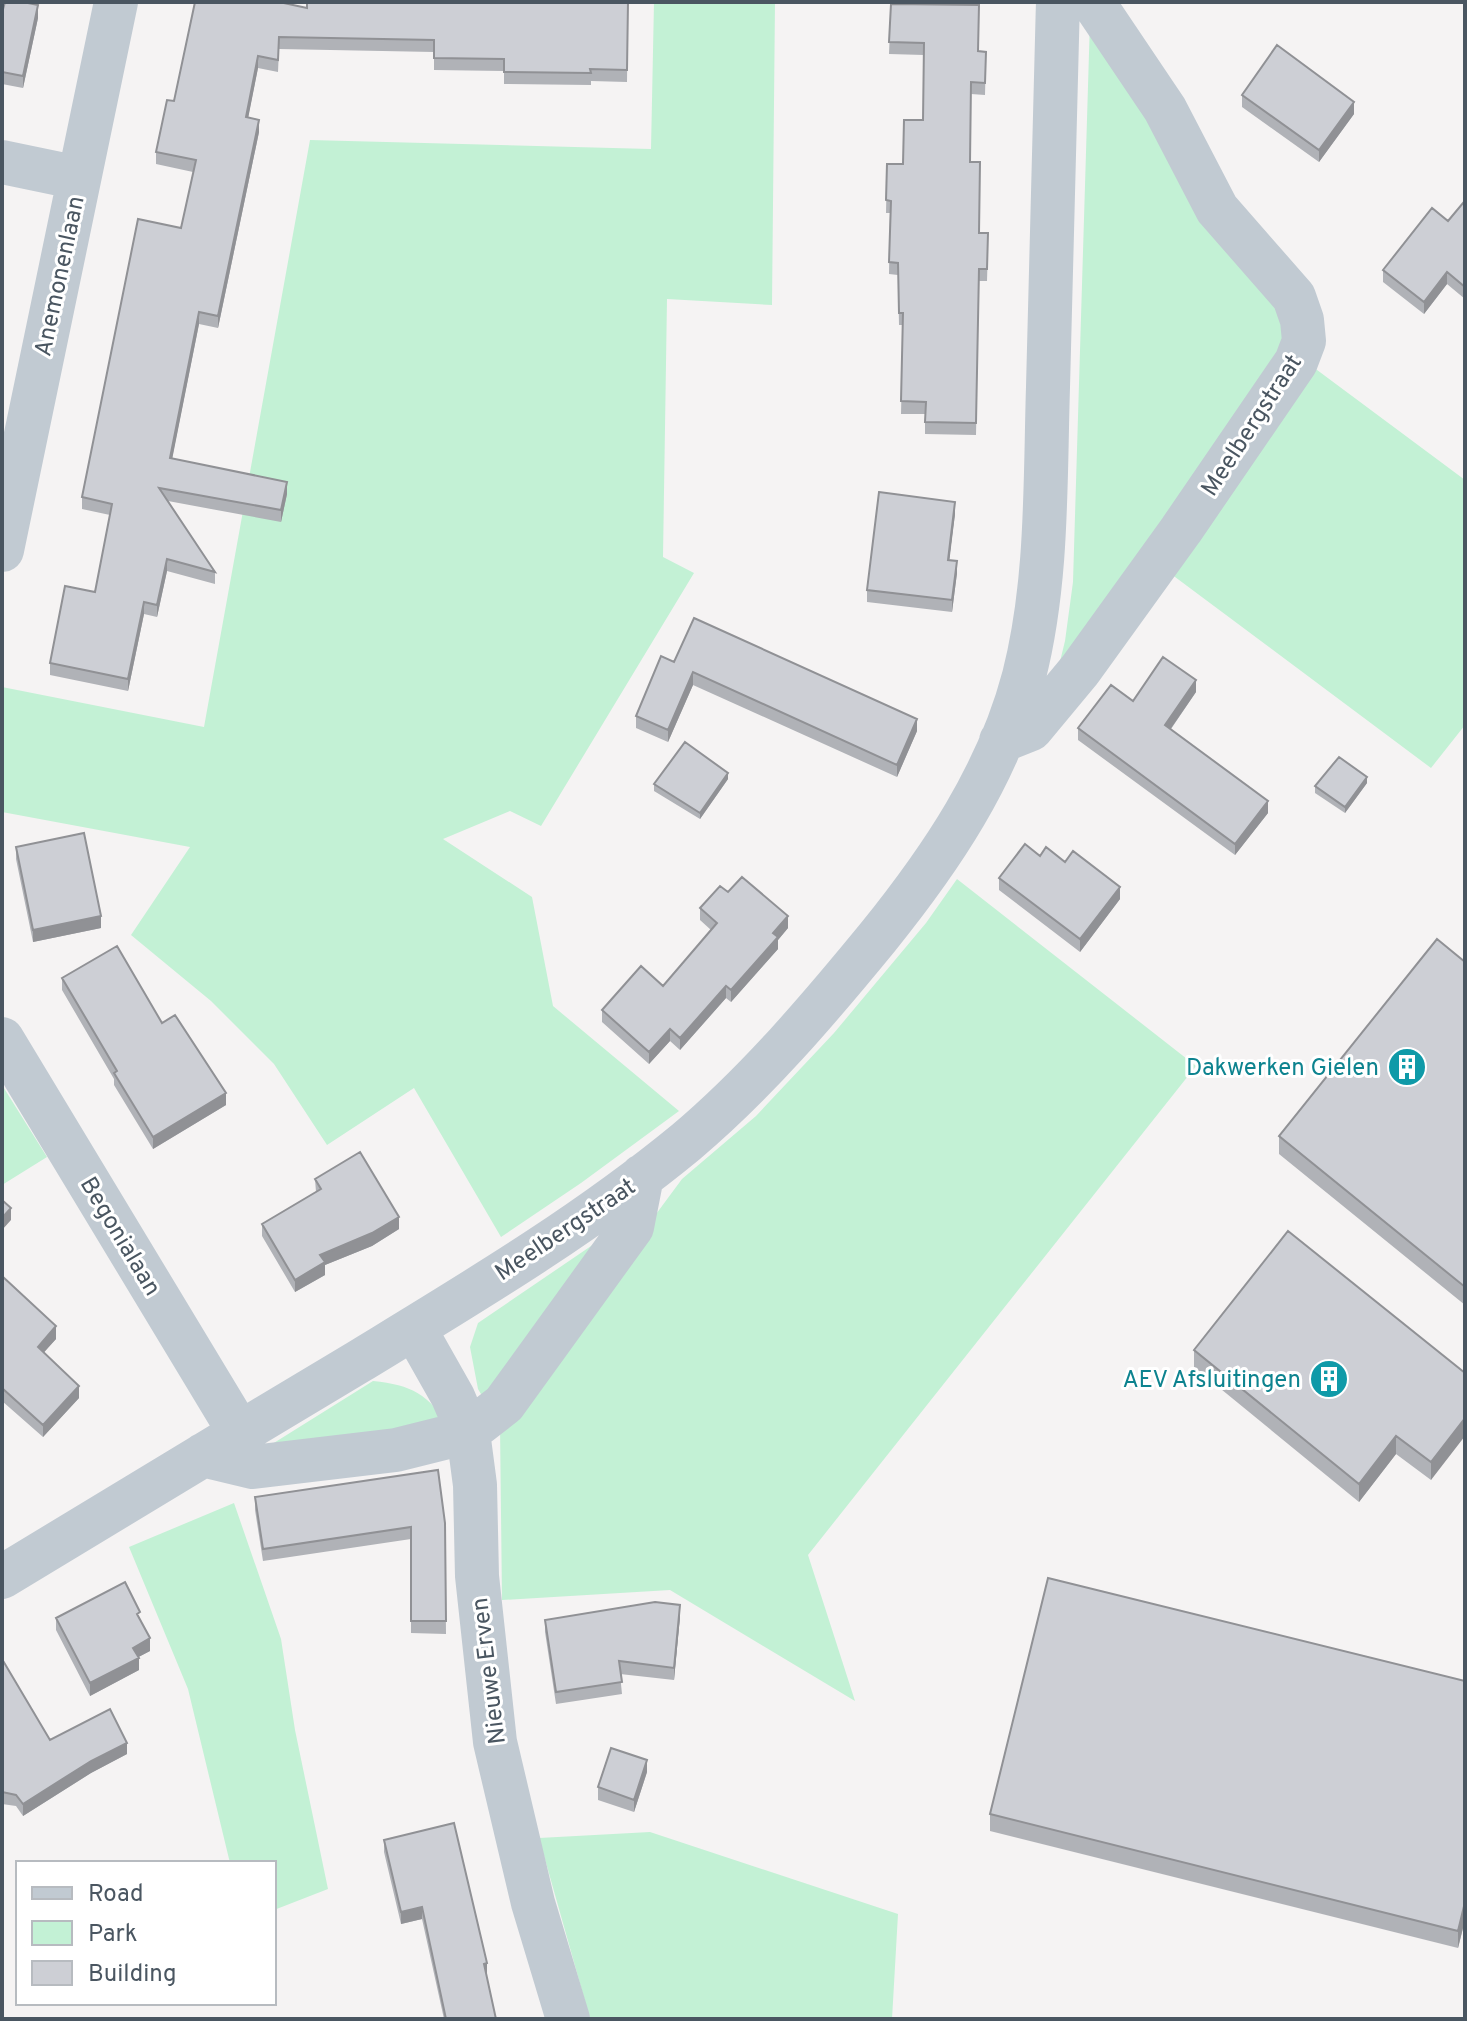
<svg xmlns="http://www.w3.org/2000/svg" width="1467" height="2021" viewBox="0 0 1467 2021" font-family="Overpass,sans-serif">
  <rect width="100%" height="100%" fill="#f5f3f3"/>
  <path fill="#c3f1d5" d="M654,2h121l-3,303 -105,-6 -4,258 31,16 -153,253 -31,-15 -67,28 89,58 21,109 126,105 -98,72 -80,54 -87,-149 -87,57 -53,-81 -63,-63 -80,-66 59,-88 -188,-35v-125l202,40 106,-587 341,9z
    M1090,20l193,279 9,46 -238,341 11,-45 8,-59z
    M1309,364l156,116v245l-34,43 -264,-197z
    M957,879l239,187 -388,489 47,146 -185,-111 -168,10 -2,-175 182,-246 74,-63 78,-83 92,-110z
    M2,1085l45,72 -45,28z
    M616,1229l-128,177 -10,-17 -8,-42 8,-24z
    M373,1381c39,4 55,13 77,47l-189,23z
    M234,1503l47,136 14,91 33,159 -54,21v-47h-44l-42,-174 -59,-142z
    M650,1832l248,82 -6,105h-302l-51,-181z"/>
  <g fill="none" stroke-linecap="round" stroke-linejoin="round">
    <path stroke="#c1cad2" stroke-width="44" d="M2,162l77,16
      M2,550l114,-548
      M1001,741l30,-12 49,-59 101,-140 115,-168 8,-21 -2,-21 -8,-23 -77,-88 -52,-100 -72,-107
      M2,1039l238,394
      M414,1328l39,69 15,35 7,53 2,91 18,166 38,161 35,116
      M203,1455l50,12 143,-17 72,-18 36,-28 128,-177 10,-51
      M2,1577c119,-72 237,-144 356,-215 113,-69 226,-136 328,-220 71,-60 133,-133 192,-205 63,-78 120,-162 146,-261 24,-94 21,-193 24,-289 3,-129 6,-257 10,-385"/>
  </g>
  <path fill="#b0b2b7" d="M628,2l-1,80 -36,-1v4l-87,-1v-13l-70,-1v-18l-155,-3 -1,23 -20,-4 -10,49 11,15 -41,196 -19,-4 -27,134 115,36 -6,28 -113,-21 47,71v12l-48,-13 -10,46 -13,-3 -16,77 -78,-16v-12l45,-71 15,-77 -28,-6v-12l99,-269 12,-56 -37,-8v-12l18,-51 133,-93z
    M891,4l87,47 8,1 -1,43 -14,-1 -1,68 9,71 9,12 -1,36h-8l-3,154 -51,-1v-20h-24l2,-89h-4l-1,-50 -9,-1 1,-61h-4l1,-49h16l20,-44 1,-65 -35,-1z
    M2,13l36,5 -15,70 -21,-4z
    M1242,95l112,19 -35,48 -77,-55z
    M1465,205v94l-18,-15 -23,30 -41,-32v-12l65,-49z
    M955,514l-6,46 8,13 -5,39 -85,-10v-12z
    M674,662l243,69 -20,46 -204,-92 -25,57 -32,-14v-12z
    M1196,692l-25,37 97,84 -33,42 -157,-115v-12l55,-27z
    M728,779l-28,40 -46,-28v-7z
    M1367,783l-22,30 -30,-20v-7z
    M16,847l85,81 -68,14 -17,-83z
    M1040,856l25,6 55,37 -40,53 -81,-62v-12z
    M728,892l60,36 -10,12v9l-47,53 -5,-4 -46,52 -10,-9 -21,23 -47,-42v-12l61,-24 48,-56 -11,-10v-12z
    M1465,962v343l-186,-151v-18z
    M62,978l100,45 64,82 -73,44 -39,-64v-6l-52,-89z
    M315,1179l84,50 -27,17 -47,19v10l-30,17 -33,-56v-12l54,-32z
    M2,1276l54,63 -12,13 35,46 -36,39 -41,-36z
    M1194,1350l271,23 -34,107 -35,-26 -37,48 -165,-135z
    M255,1497l190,26 1,111 -35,-1v-94l-148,22 -8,-51z
    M680,1617l-6,63 -54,-6 2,20 -66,10 -11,-72v-12z
    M56,1618l84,2 10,31 -12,6 1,13 -49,26 -34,-66z
    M2,1659l48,81 77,14 -36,19 -68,43 -7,-10 -14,-2z
    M1465,1681v239l-7,28 -468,-117v-17z
    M647,1772l-13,40 -36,-12v-13z
    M384,1840l103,135h-1l10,44h-52l-22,-100 -21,5 -17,-72z"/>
  <path fill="#909195" d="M38,5v13l-15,70v-12z
    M258,56v12l-12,61v-12z
    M1354,102v12l-35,48v-12z
    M259,120v12l-41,196v-12z
    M1447,272v12l-23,30v-12z
    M199,312v12l-29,146v-12z
    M287,482v12l-6,28v-12z
    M955,502v12l-7,58v-12z
    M167,559v12l-10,46v-12z
    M957,561v12l-5,39v-12z
    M144,602v12l-16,77v-12z
    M693,672v13l-25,57v-12z
    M1196,680v12l-31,45v-12z
    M917,719v12l-20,46v-12z
    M728,773v6l-28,40v-6z
    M1367,777v6l-22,30v-6z
    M1268,801v12l-33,42v-11z
    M1120,887v12l-40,53v-13z
    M101,916v12l-68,14v-12z
    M788,916v12l-10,12v9l-47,53v-12l42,-57z
    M726,986v12l-46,52v-12z
    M670,1029v12l-21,23v-12z
    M226,1093v12l-73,44v-12z
    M11,1208v12l-9,10v-12z
    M399,1217v12l-27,17 -47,19v10l-30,17v-12l25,-25z
    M56,1326v13l-18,20v-12z
    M79,1386v12l-36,39v-12z
    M1465,1418v18l-34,44v-18z
    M1396,1436v18l-37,48v-18z
    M680,1605v12l-6,63v-12z
    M150,1638v13l-17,9v-12z
    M139,1658v12l-49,26v-13z
    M127,1743v11l-36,19 -68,43v-12l68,-43z
    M647,1760v12l-13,40v-12z
    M1465,1902v18l-7,28v-17z
    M422,1907v12l-21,5v-12z
    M487,1963v12l-3,1v-12z"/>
  <path fill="#cdcfd5" stroke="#909195" stroke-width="2" d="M5,2h18l15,3 -15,71 -21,-4v-59z
    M195,2h84l28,6v-6h321l-1,68 -37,-1 1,4 -87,-1v-13l-70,-1v-18l-155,-3 -1,23 -20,-4 -12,61 13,3 -41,196 -19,-4 -29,146 117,24 -6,28 -122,-22 56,84 -48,-13 -10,46 -13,-3 -16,77 -78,-16 15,-77 30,6 17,-88 -30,-7 56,-278 43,9 15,-68 -40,-8 11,-52 7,1z
    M891,4l88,1 -1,46 8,1 -1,31 -14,-1 -1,80h10l-1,71h9l-1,36h-8l-3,154 -51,-1 1,-20 -25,-1 2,-88h-4l-1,-50 -9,-1 2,-61 -5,-1 1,-36h16l1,-44h19l1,-77 -35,-1z
    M1277,45l77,57 -35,48 -77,-55z
    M1463,203l2,2v82l-18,-15 -23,30 -41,-32 49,-62 16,13z
    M879,492l76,10 -7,58 9,1 -5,39 -85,-10z
    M694,618l223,101 -20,46 -204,-93 -25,58 -32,-14 25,-60 13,6z
    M1163,657l33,23 -31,45 103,76 -33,43 -157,-116 33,-43 22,16z
    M685,742l43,31 -28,40 -46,-29z
    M1339,757l28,20 -22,30 -30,-21z
    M84,833l17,83 -68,14 -17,-83z
    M1025,844l15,12 6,-9 19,15 8,-11 47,36 -40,52 -81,-61z
    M742,877l46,39 -15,17 5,4 -47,53 -5,-4 -46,52 -10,-9 -21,23 -47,-42 39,-44 22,20 54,-63 -17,-15 20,-22 8,6z
    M1437,939l28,23v325l-186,-151z
    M117,946l45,77 13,-8 51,78 -73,44 -39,-64 3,-2 -55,-93z
    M360,1152l39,65 -27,16 -52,22 5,7 -30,18 -33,-56 59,-35 -6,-10z
    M2,1200l9,8 -9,10z
    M1288,1231l177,142v45l-34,44 -35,-26 -37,48 -165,-134z
    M2,1276l54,50 -18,21 41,39 -36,39 -41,-37z
    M438,1470l7,53 1,98h-35v-94l-148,22 -8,-52z
    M1048,1578l417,103v221l-7,29 -468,-117z
    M125,1582l15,30 -3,2 13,24 -17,10 6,10 -49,25 -34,-65z
    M655,1602l25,3 -6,63 -55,-7 3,21 -66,10 -11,-72z
    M2,1659l48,81 60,-31 17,34 -36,18 -68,43 -7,-9 -14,-3z
    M611,1748l36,12 -13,40 -36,-13z
    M454,1823l33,140 -3,1 12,55h-50l-24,-112 -21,5 -17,-72z"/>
  <defs>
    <g id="building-disc" transform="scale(2)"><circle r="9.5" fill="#0f9aa8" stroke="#fff"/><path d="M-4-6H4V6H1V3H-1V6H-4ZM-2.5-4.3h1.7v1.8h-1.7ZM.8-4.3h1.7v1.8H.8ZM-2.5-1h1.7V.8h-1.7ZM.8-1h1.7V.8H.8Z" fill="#fff"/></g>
  </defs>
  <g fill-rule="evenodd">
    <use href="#building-disc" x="1407" y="1067"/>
    <use href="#building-disc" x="1329" y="1379"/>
  </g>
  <g text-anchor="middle" stroke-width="6" stroke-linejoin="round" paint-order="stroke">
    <g font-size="24" fill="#4a5661" stroke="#fff">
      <text transform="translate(59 276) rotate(-78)" y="8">Anemonenlaan</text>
      <text transform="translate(1251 425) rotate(-57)" y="8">Meelbergstraat</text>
      <text transform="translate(565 1229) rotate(-34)" y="8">Meelbergstraat</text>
      <text transform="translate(121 1236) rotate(59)" y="8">Begonialaan</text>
      <text transform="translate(488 1671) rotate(-97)" y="8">Nieuwe Erven</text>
    </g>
    <g font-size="24" fill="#0d838f" stroke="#fff" text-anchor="end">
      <text x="1379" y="1075">Dakwerken Gielen</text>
      <text x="1301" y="1387">AEV Afsluitingen</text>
    </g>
  </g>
  <rect width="1467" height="2021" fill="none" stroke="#4a5661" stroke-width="8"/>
  <rect x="16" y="1861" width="260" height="144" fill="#ffffff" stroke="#b7bbc0" stroke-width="2"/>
  <rect x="32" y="1887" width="40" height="12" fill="#c1cad2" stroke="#b7bbc0" stroke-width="2"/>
  <text x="88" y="1901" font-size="24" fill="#4a5661">Road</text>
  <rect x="32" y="1921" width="40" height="24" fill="#c3f1d5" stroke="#b7bbc0" stroke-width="2"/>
  <text x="88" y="1941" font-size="24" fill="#4a5661">Park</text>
  <rect x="32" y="1961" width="40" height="24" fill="#cdcfd5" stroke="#b7bbc0" stroke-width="2"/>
  <text x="88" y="1981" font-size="24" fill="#4a5661">Building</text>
</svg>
